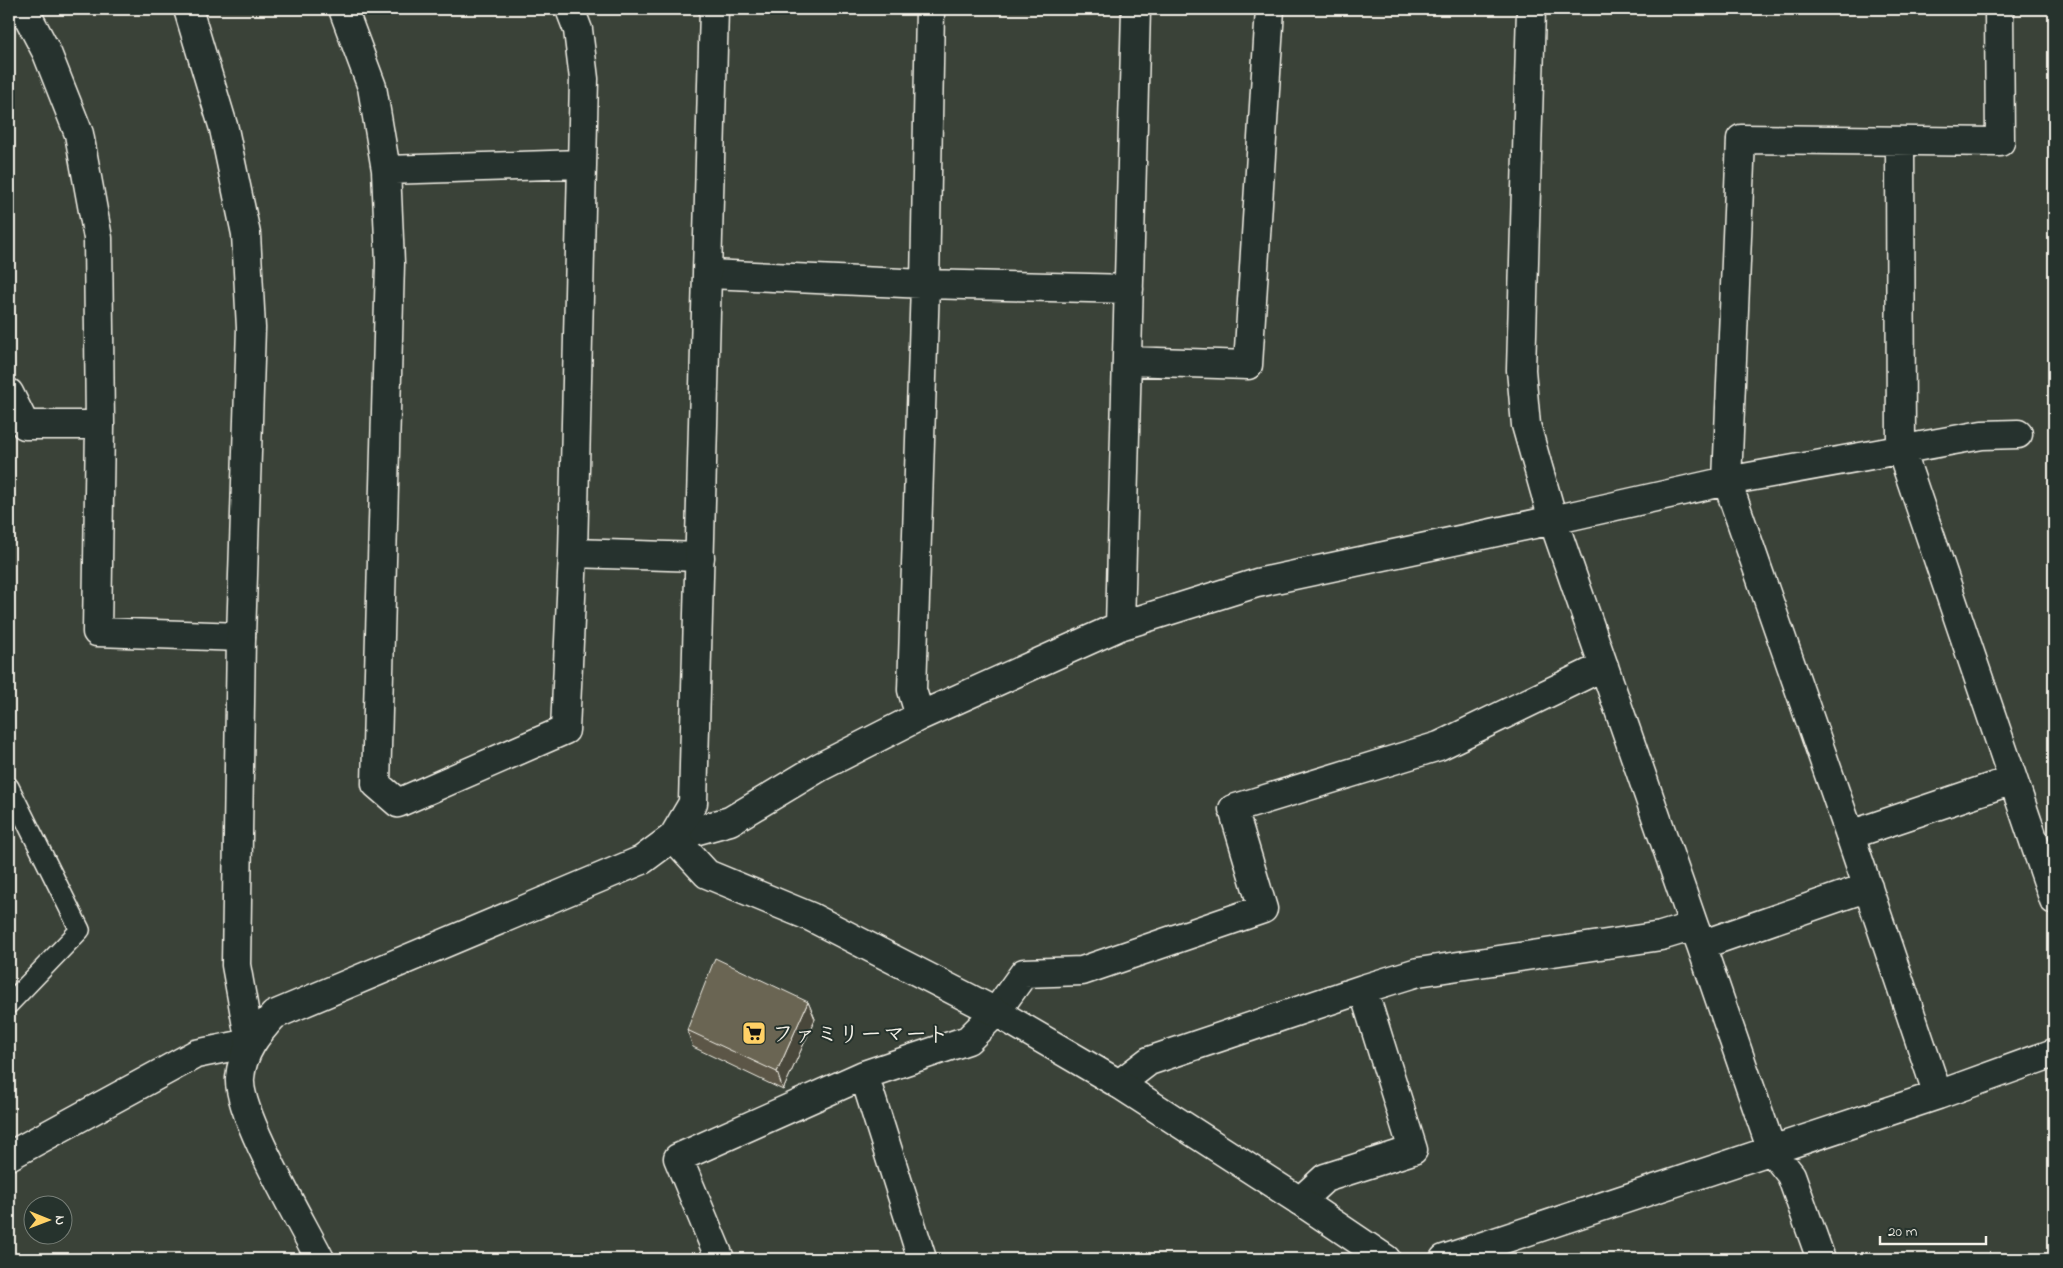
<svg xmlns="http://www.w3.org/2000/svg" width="2063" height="1268" viewBox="0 0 2063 1268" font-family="'Indie Flower','Klee One',sans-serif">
  <rect width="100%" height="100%" fill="#3a4238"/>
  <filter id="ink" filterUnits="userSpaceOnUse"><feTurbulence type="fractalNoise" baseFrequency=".02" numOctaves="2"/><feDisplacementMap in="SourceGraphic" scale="10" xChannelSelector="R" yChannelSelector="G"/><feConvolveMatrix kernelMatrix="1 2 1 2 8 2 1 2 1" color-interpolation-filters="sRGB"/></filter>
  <g filter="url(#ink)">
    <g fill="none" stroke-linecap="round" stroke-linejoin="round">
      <g stroke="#f4f1e8" stroke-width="22">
        <path id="service" d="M9,787l71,143 -71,74"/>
      </g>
      <g stroke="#f4f1e8" stroke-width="31">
        <path id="minor" d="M24,9l23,44 32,81 19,104 2,187 -3,207 144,5
          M343,9l29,78 14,83
          M570,9l8,21 6,49 -11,474
          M930,9l-5,275 204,5
          M1900,142l1,308 153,450
          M582,164l-196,6 4,93 -14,521 22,19 167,-73 8,-177 127,4
          M709,274l216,10 -13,406 8,26
          M1127,361l121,4 22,-356
          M9,393l16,32h75
          M1120,626l16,-617
          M1850,835l-123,-354 14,-342 259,3 -1,-133
          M673,837l57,-16 90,-54 100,-51 200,-90 137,-43 296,-63 -27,-95 -5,-55 10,-361
          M1694,926l-141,-406 174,-39 255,-46 36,-1
          M1119,1084l30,-23 214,-72
          M1938,1095l-88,-260 163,-55
          M9,1156l187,-102 54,-11
          M1300,1201l25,-23 88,-28 -50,-161 55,-17 243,-36 33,-10 7,19
          M720,1259l-42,-101 186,-83
          M922,1259l-58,-184 104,-35 28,-28 28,-39 58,-2 181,-62 -30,-100 206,-63 165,-80
          M1444,1259l494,-164 116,-42
          M1821,1259l-30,-84 -19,-24 -71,-206 167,-58"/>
      </g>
      <g stroke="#f4f1e8" stroke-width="31">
        <path id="tertiary" d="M188,9l36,120 22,105 5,94 -10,309 -5,328 14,78
          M673,837l34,37 104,43 185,95 123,72 181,117 86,58
          M320,1259c-18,-36 -83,-146 -80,-181 2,-26 17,-44 34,-63l368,-155 31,-23 20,-34 21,-794"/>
      </g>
      <use href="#service" stroke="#26332d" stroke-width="19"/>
      <use href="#minor" stroke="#26332d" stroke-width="28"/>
      <use href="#tertiary" stroke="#26332d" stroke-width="28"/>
    </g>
    <path fill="#5b5747" stroke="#f4f1e8" d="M808,1002l7,17 -32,71 -90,-43 -6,-17z"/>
    <path fill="#4a473a" stroke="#f4f1e8" d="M808,1002l7,17 -32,71 -6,-18z"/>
    <path fill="#6a6553" stroke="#f4f1e8" d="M715,958l93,44 -31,70 -90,-42z"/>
  </g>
  <defs>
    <g id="supermarket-square" transform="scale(1.25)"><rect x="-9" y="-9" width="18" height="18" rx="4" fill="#ffd166" stroke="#26332d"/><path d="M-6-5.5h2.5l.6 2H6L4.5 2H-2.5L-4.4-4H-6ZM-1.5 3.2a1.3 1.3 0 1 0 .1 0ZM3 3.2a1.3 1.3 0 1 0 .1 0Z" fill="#111"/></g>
  </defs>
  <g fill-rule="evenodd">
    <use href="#supermarket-square" x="754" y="1033"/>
  </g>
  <g text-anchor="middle" stroke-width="4" stroke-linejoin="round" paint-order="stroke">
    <g font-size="22" font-weight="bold" fill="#f4f1e8" stroke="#26332d" text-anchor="start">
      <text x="772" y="1041">ファミリーマート</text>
    </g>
  </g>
  <rect width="2063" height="1268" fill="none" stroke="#26332d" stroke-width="30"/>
  <rect x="15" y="15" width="2033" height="1238" fill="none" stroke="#f4f1e8" stroke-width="2" filter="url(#ink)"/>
  <g transform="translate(48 1220) rotate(91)"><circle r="24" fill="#26332d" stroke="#787f78"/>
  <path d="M0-4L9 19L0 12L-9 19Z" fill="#ffd166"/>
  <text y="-8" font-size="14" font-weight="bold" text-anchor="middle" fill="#f4f1e8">N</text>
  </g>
  <path d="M1880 1236v8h106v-8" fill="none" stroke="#f4f1e8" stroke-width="2.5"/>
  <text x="1888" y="1236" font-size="15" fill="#f4f1e8" stroke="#26332d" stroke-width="4" paint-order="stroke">20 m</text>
</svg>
